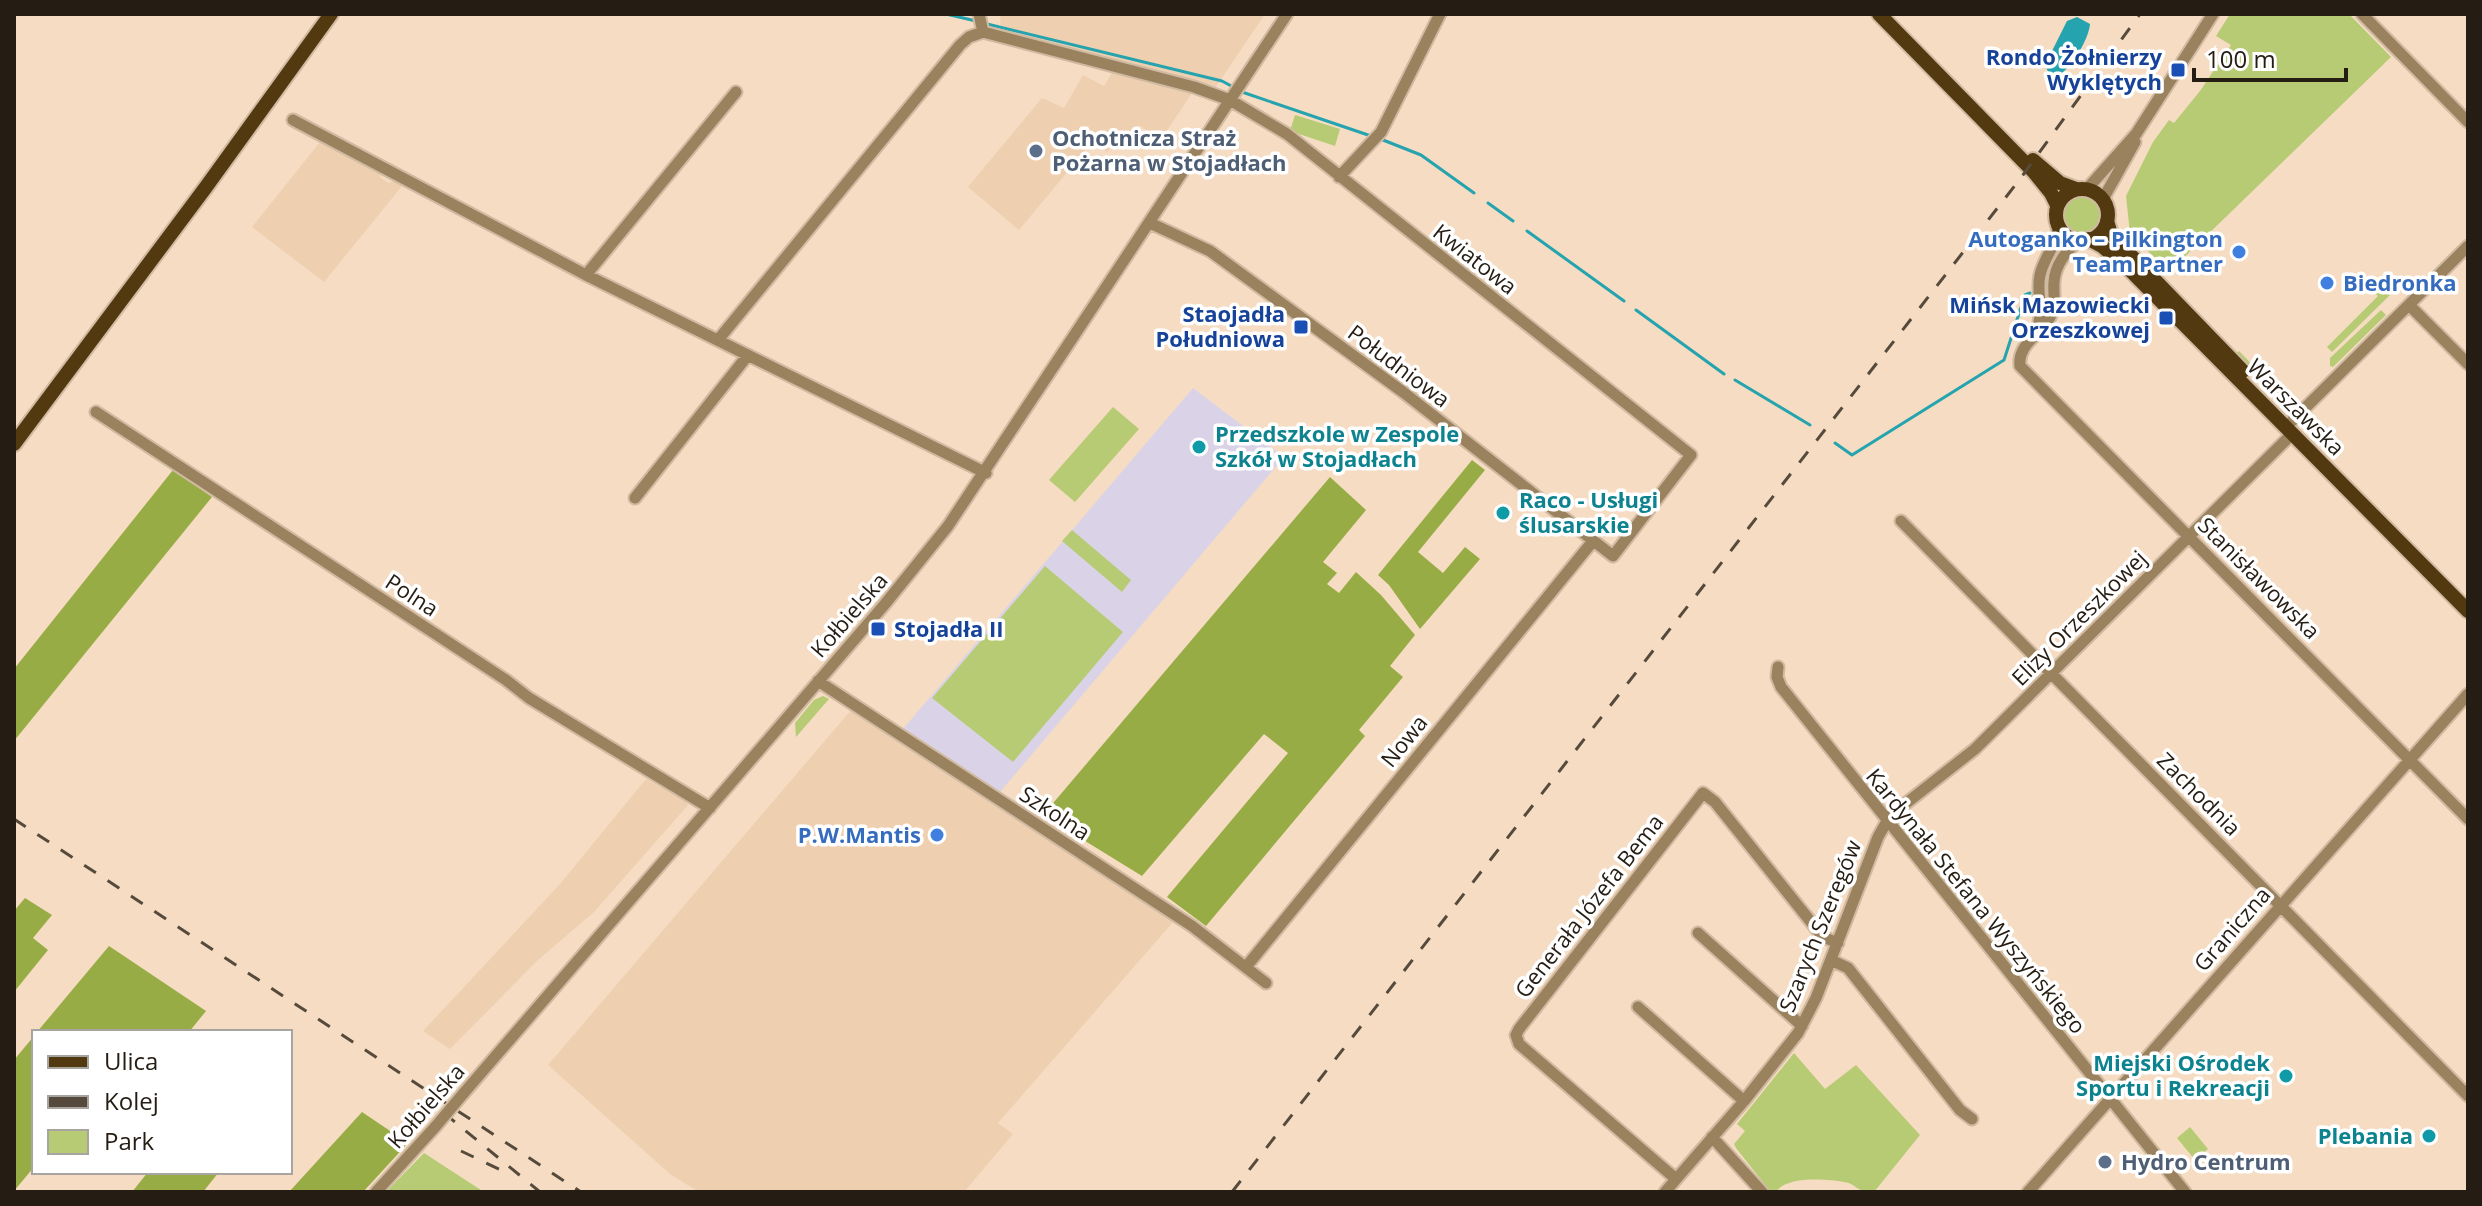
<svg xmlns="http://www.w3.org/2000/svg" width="2482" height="1206" viewBox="0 0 2482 1206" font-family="'Open Sans',sans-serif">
  <rect width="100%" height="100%" fill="#f5dcc2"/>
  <path fill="#eed0b1" d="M1000,14h265l-50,74 -214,-54z
    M1114,70l78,23 -32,48 -21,-16 -10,12 -7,-5 -15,20 -13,-12 -75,90 -51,-43 74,-89 22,10 19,-33 21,11z
    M320,142l59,30 2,6 8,5 5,-2 8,5 -78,96 -72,-55z
    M852,709l321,213 -175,201 15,11 -49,58h-265l-29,-18 -122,-109z
    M646,779l40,22 2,4 -94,107 -56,48 -88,89 -27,-18 137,-147z"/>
  <path fill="#dad3e8" d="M1193,388l91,69 -284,335 -97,-63z"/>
  <path fill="#b7cb74" d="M2230,14h119l42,43 -222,215 -39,-39 -4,-37 27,-54 16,-22 5,3 26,-32 31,-46 -15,-9z
    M1295,115l45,14 -5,17 -45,-15z
    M2061 215a21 21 0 1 1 42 0a21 21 0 1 1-42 0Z
    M2379,288l7,2 4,5 -58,57 -5,-5 51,-51 -5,-5z
    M2381,310l5,5 -53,52 -3,-1v-8z
    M2239,351l55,57c-18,-1 -46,-40 -58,-54z
    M1113,407l26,22 -64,73 -26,-22z
    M1072,530l59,50 -9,12 -60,-51z
    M1045,566l78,66 -110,130 -81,-64z
    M823,696l6,3 -33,38 -1,-14 19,-23z
    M1794,1053l31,36 31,-24 64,70 -46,57c-20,0 -16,-8 -30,-10 -18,-3 -58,-6 -68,10l-6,-1 -34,-43 -2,-4 11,-13 -8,-7z
    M2190,1127l18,22 -13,11 -18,-22z
    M424,1153l60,39h-98z"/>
  <path fill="#98ac46" d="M1472,460l13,10 -67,82 25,21 22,-26 15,12 -60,70 -31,-44 -11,-10z
    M173,470l39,27 -198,244v-72z
    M1330,477l36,33 -43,52 14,11 -10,11 12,9 17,-21 25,23 34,40 -25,31 13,11 -44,53 6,6 -159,190 -39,-29 121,-144 -24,-19 -122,142 -99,-61z
    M25,898l27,17 -19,23 15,12 -34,42v-81z
    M109,946l97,65 -17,21h-152z
    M34,1036v131l-20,24v-131z
    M362,1112l46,31 -45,49h-74z
    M148,1172h71l-16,20h-71z"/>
  <path fill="#25a3ae" d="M2077,17l13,7c-1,15 -21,50 -36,53l-7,-7 -1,-7 21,-42z"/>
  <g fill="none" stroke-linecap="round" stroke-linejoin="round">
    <path stroke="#25a3ae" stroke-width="3" d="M946,14l30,7
      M983,23l239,58 13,7
      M1242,92l129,44
      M1378,138l43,17 53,38
      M1488,203l25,18
      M1527,231l97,70
      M1636,310l88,64
      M1735,380l75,45
      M1835,443l17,12 152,-95 21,-65 5,-2"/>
    <g stroke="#d0baa2" stroke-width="15">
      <path id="minor" d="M979,14l4,18
        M2362,14l106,108
        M983,32l211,55 36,13 57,34 404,321 -78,101 -210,-164 -193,-141 -60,-28
        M293,120l293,155 400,198
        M1339,177l42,-45 59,-118
        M2087,189l49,-55 77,-120
        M2103,199l32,-57
        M2080,240c-13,9 -25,25 -26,42 -1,10 2,21 -2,31 -7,20 -35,29 -32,53l448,453
        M586,275l150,-183
        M2409,305l59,59
        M2038,327c6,-21 -2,-34 2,-52 4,-18 17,-30 18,-49
        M718,340l242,-295 9,-8 14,-5
        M96,412l410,268 23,18 181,110
        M2292,421l176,-175
        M635,498l113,-143
        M1901,521l567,575
        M1778,667l-1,10 4,10 404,505
        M818,681l374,245 74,57
        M1698,933l104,93
        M1831,960l17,8 112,142 12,9
        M1246,967l347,-426
        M1638,1007l106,94
        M463,1094l422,-490 63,-78 339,-512
        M1712,1137l50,55
        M1676,1179l-157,-135 -3,-9 3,-6 184,-236 12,9 108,135 15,6
        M376,1192l60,-66
        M1665,1192l79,-91 54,-68 18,-35 62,-161 12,-21 85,-67 316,-314
        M2028,1192l440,-498"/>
    </g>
    <g stroke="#d0baa2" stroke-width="18">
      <path id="major" d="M1879,14l155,158 17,21 6,12
        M2033,160l27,23 16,6
        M2056 215a26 26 0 1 1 52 0a26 26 0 1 1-52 0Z
        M2107,221l3,10 8,11 125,129
        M2089,239l13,7 29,25 337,340
        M14,444l192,-257 125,-173"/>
    </g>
    <use href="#minor" stroke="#9b825e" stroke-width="11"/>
    <use href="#major" stroke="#52390f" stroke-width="14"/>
    <path stroke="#564a3c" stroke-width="3" stroke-dasharray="14 14" stroke-linecap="butt" d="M14,819l567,373
      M444,1113l96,79
      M461,1151l42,20
      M1232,1192l788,-1013 120,-165"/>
    <g stroke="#d0baa2" stroke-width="15" stroke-linecap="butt">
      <path id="minor-bridge" d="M436,1126l27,-32"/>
    </g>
    <use href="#minor-bridge" stroke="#9b825e" stroke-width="11"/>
  </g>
  <g fill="#1a4fb4" stroke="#fff" stroke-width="3">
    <rect x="2170" y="62" width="16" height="16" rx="4"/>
    <rect x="2158" y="310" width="16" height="16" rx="4"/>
    <rect x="1293" y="319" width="16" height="16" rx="4"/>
    <rect x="870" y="621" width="16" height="16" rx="4"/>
  </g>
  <g fill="#5c6f8a" stroke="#fff" stroke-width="3">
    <circle cx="1036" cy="151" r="8"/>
    <circle cx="2105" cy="1162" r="8"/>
  </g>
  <g fill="#3f7fe0" stroke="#fff" stroke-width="3">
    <circle cx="2239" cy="252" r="8"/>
    <circle cx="2327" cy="283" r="8"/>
    <circle cx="937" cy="835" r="8"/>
  </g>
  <g fill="#0f9aa8" stroke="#fff" stroke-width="3">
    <circle cx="1199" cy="447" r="8"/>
    <circle cx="1503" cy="513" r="8"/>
    <circle cx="2286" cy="1076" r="8"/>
    <circle cx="2429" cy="1136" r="8"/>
  </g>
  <g text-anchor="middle" stroke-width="7" stroke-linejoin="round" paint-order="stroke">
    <g font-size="22" font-weight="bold" fill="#164399" stroke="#fff" text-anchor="end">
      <text x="2162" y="65">Rondo Żołnierzy<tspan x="2162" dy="25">Wyklętych</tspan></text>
      <text x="2150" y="313">Mińsk Mazowiecki<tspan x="2150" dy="25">Orzeszkowej</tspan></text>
      <text x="1285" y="322">Staojadła<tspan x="1285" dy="25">Południowa</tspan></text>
      <text x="894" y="637" text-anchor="start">Stojadła II</text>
    </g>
    <g font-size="22" font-weight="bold" fill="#4e5e75" stroke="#fff" text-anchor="start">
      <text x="1052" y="146">Ochotnicza Straż<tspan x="1052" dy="25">Pożarna w Stojadłach</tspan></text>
      <text x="2121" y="1170">Hydro Centrum</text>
    </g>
    <g font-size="22" font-weight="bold" fill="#366cbe" stroke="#fff" text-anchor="end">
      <text x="2223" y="247">Autoganko – Pilkington<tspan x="2223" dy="25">Team Partner</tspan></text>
      <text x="2343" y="291" text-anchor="start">Biedronka</text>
      <text x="921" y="843">P.W.Mantis</text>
    </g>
    <g font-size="22" fill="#251d13" stroke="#fff">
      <text transform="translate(1475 259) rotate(38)" y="8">Kwiatowa</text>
      <text transform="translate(1399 366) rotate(37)" y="8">Południowa</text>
      <text transform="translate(2296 407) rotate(45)" y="8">Warszawska</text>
      <text transform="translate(2259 578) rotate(45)" y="8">Stanisławowska</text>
      <text transform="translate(412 595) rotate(33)" y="8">Polna</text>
      <text transform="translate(849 615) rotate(-49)" y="8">Kołbielska</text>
      <text transform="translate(2079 618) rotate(-45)" y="8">Elizy Orzeszkowej</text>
      <text transform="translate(1404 741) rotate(-51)" y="8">Nowa</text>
      <text transform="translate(2199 794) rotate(45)" y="8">Zachodnia</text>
      <text transform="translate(1055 813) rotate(33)" y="8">Szkolna</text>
      <text transform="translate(1976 901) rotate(51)" y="8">Kardynała Stefana Wyszyńskiego</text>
      <text transform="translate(1589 906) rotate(-52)" y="8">Generała Józefa Bema</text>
      <text transform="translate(1820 926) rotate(-68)" y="8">Szarych Szeregów</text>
      <text transform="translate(2232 929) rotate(-49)" y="8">Graniczna</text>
      <text transform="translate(426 1106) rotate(-49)" y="8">Kołbielska</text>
    </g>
    <g font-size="22" font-weight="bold" fill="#0d838f" stroke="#fff" text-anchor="start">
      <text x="1215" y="442">Przedszkole w Zespole<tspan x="1215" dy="25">Szkół w Stojadłach</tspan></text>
      <text x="1519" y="508">Raco - Usługi<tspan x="1519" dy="25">ślusarskie</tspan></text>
      <text x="2270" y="1071" text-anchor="end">Miejski Ośrodek<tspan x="2270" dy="25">Sportu i Rekreacji</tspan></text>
      <text x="2413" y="1144" text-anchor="end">Plebania</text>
    </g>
  </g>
  <rect width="2482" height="1206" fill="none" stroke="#251d13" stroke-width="32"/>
  <rect x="32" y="1030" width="260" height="144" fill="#ffffff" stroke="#a8a5a1" stroke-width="2"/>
  <rect x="48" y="1056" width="40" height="12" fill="#52390f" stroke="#a8a5a1" stroke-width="2"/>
  <text x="104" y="1070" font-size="24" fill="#251d13">Ulica</text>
  <rect x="48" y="1096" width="40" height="12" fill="#564a3c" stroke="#a8a5a1" stroke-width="2"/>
  <text x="104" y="1110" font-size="24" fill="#251d13">Kolej</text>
  <rect x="48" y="1130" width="40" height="24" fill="#b7cb74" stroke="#a8a5a1" stroke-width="2"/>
  <text x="104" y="1150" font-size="24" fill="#251d13">Park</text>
  <path d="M2194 68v12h152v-12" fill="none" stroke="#251d13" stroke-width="4"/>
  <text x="2206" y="68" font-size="24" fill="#251d13" stroke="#ffffff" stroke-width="6" paint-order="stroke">100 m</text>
</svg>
